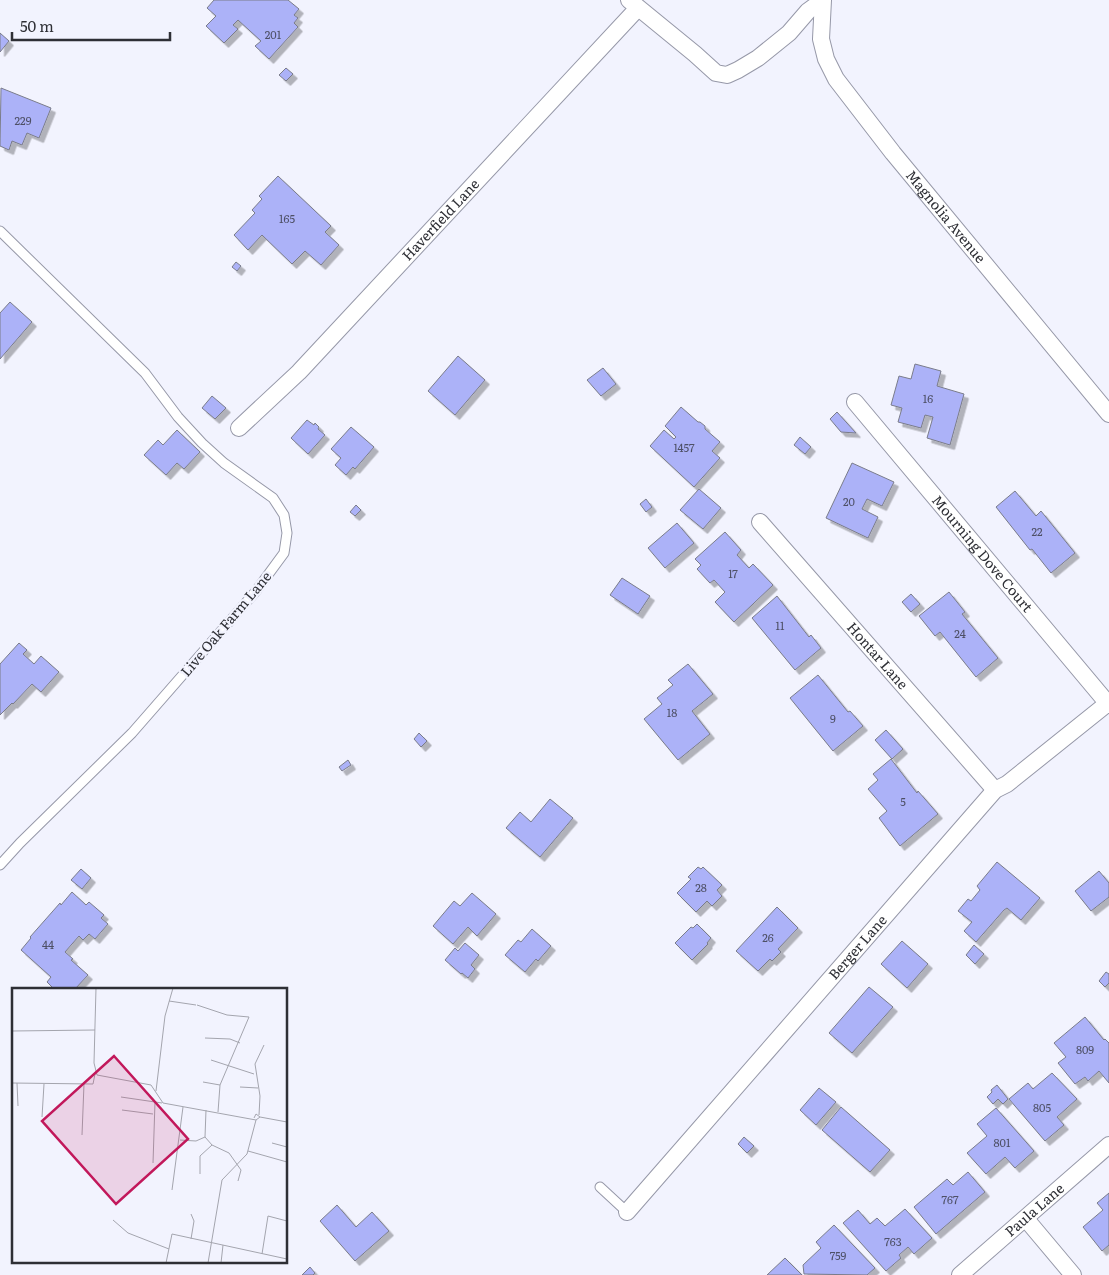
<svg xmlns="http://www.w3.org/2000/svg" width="1109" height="1275" viewBox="0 0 1109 1275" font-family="Literata,serif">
  <defs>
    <filter id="shadow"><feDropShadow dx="4.5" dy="4.5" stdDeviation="0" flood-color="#0004"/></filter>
  </defs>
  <rect width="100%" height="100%" fill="#f2f3fe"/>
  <path fill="#acb2f8" stroke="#7a7c8a" filter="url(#shadow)" d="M214,0h74l11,9 -5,6 4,3 -4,5 4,4 -29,32 -14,-13 6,-5 -23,-21 -5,5 5,4 -14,14 -18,-17 10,-10 -9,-8z
    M0,33l9,8 -9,11z
    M286,68l7,6 -7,7 -7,-6z
    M1,88l50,20 -12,30 -12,-5 -5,12 -10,-4 -3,9 -9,-4z
    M278,176l53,50 -6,6 14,13 -18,20 -16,-14 -13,13 -30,-29 -14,15 -14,-15 21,-22 -3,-3 10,-11 -3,-3z
    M236,262l5,4 -4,5 -5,-4z
    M10,302l22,20 -32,37v-46z
    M458,356l27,24 -30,35 -27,-24z
    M915,364l26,7 -4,15 27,8 -14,51 -23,-7 6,-21 -8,-2 -4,13 -23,-6 4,-14 -11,-3 8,-29 12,3z
    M603,368l13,16 -15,12 -14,-16z
    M212,396l14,12 -11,11 -13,-11z
    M681,407l17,15h2l5,4v3l15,13 -8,9 8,7 -26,29 -44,-41 14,-16 10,9 2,-2 -11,-11z
    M837,412l19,21 -15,-1 -11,-13z
    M307,420l7,5 1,-2 4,4 -1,2 7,6 -17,19 -17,-16z
    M351,427l23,20 -19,22 -2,-2 -7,8 -11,-10 6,-7 -10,-9z
    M177,430l23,22 -16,17 -7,-6 -11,12 -22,-20 14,-15 5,5z
    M800,437l11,10 -6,7 -11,-9z
    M852,463l42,19 -12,24 -15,-7 -5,10 16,8 -10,21 -42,-20z
    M699,489l22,19 -18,21 -23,-19z
    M1015,491l21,25 5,-5 34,42 -24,20 -19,-24 -2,1 -34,-43z
    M646,499l6,8 -6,5 -6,-8z
    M356,505l5,5 -6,6 -5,-4z
    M677,523l17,20 -29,25 -17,-20z
    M725,532l16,18 -4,5 12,13 4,-4 20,21 -39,37 -19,-20 10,-10 -11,-12 -4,3 -13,-14 4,-4 -6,-6z
    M622,578l28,18 -12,18 -28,-19z
    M949,592l16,20 -3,2 36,44 -22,19 -36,-45 -5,4 -16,-20z
    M911,594l9,10 -9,8 -9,-10z
    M777,596l32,41 2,-2 10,13 -26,22 -43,-52z
    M19,643l8,7 -4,4 11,10 7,-8 18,16 -18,20 -9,-8 -19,20 -1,-1 -12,12v-51z
    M688,664l25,30 -21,17 18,23 -32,26 -34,-41 18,-15 -5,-6 16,-13 -5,-5z
    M818,675l30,37 2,-1 13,15 -30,25 -43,-53z
    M886,730l17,19 -11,10 -17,-19z
    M419,733l8,8 -6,6 -7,-8z
    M891,759l26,34 1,-2 20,23 -38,32 -21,-28 8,-7 -19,-22 10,-9 -5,-6z
    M348,760l3,5 -9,6 -3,-4z
    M550,799l23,19 -33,39 -34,-29 14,-16 11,10z
    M997,862l43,36 -19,22 -14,-12 -3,2 -28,32 -12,-11 8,-9 -14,-11 10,-12 3,2 9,-11 -3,-4z
    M698,867l3,2 2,-2 19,18 -5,5 5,6 -10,10 -5,-5 -11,11 -19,-19 14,-14 -3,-2z
    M81,869l10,9 -9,11 -11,-9z
    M1099,871l10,12v14l-18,14 -16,-20z
    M72,892l14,13 3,-3 15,13 -3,3 7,6 -13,15 -6,-5 -6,6 -4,-4 -14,16 8,7 -2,1 17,15 -13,14h-21l-7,-7 4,-5 -30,-27 10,-12 -1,-1 30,-34 1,2z
    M472,893l24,21 -19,22 -9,-9 -15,17 -20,-18 21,-25 6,5z
    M777,907l21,21 -20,21 3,3 -9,9 -2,-2 -12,12 -22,-20z
    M697,924l14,14 -4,5 1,1 -16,16 -17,-17 16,-16 2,1z
    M532,929l19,17 -13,15 -2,-2 -11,13 -20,-17 13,-15 3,2z
    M902,941l26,23 -21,24 -26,-24z
    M465,943l14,12 -8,10 4,4 -7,9 -6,-5 -1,1 -16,-14 10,-12 3,3z
    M974,945l10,9 -9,10 -9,-9z
    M1106,972l3,2v9l-4,4 -6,-6z
    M869,987l24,20 -41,46 -23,-20z
    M1085,1017l19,23 1,-1 4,4v40l-10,-12 -11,10 -3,-4 -10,7 -17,-21 8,-6 -12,-14z
    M1052,1073l25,26 -20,18 7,8 -19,16 -36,-42 19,-16 5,6z
    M997,1085l11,14 -5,5 -5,-5 -5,5 -6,-7 5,-5 -1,-2z
    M819,1088l17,14 -20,23 -16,-15z
    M841,1107l49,43 -20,22 -48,-42z
    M996,1108l38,43 -19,17 -10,-11 -19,17 -19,-21 20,-17 -10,-12z
    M744,1137l10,9 -7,7 -9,-9z
    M968,1172l17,20 -49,42 -22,-27 33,-28 6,6z
    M1109,1193v52l-7,6 -19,-24 20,-17 -6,-7z
    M337,1205l19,22 16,-15 17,19 -34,30 -35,-40z
    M905,1209l27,29 -18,16 -6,-7 -9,8 2,3 -15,13 -43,-48 15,-13 12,14 7,-6 8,8z
    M834,1225l41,43 -8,7 -63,-1 -1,-9 18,-17 -5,-6z
    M785,1258l17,17h-35z
    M310,1267l5,6 -2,2h-11z"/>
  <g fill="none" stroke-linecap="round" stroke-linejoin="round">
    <g stroke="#9698a8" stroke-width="11">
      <path id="service" d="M0,231l145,142 33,44 24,26 22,20 49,35 11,17 3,18 -3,20 -28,38 -124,142 -112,110 -20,22
        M600,1187l27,25"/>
    </g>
    <g stroke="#9698a8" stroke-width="18">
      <g id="minor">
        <path d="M629,0l66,54 21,19 11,2 11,-5 20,-12 31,-25 19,-22 14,-10"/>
        <path id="s1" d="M823,0l-2,39 5,20 10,20 57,74 216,261"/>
        <path id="s2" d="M855,402l254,303"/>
        <path id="s3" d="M239,428l60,-56 339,-364"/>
        <path id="s4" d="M760,522l235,268"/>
        <path id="s5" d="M627,1212l368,-422 12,-6 101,-81"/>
        <path d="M1026,1219l47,56"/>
        <path id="s6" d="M960,1275l149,-130"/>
      </g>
    </g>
    <use href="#service" stroke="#fff" stroke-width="9"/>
    <use href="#minor" stroke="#fff" stroke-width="16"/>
  </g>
  <g text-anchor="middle" stroke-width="4.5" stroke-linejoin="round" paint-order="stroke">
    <g font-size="11" fill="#4e5066">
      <text x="273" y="39">201</text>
      <text x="23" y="125">229</text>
      <text x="287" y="223">165</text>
      <text x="928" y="403">16</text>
      <text x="684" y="452">1457</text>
      <text x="849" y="506">20</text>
      <text x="1037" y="536">22</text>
      <text x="733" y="578">17</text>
      <text x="780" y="630">11</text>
      <text x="960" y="638">24</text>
      <text x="672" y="717">18</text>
      <text x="833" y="723">9</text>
      <text x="903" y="806">5</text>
      <text x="701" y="892">28</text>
      <text x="768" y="942">26</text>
      <text x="48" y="949">44</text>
      <text x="1085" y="1054">809</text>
      <text x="1042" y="1112">805</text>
      <text x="1002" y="1147">801</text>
      <text x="950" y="1204">767</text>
      <text x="893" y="1246">763</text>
      <text x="838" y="1260">759</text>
    </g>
    <g font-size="14" fill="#2e2f35" stroke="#f2f3fe">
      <text dy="5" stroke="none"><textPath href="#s1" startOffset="258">Magnolia Avenue</textPath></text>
      <text dy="5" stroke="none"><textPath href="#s3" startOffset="290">Haverfield Lane</textPath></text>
      <text dy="5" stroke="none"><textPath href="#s2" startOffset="198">Mourning Dove Court</textPath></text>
      <text transform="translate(226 624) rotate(-50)" y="5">Live Oak Farm Lane</text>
      <text dy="5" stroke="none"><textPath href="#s4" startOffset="178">Hontar Lane</textPath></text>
      <text dy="5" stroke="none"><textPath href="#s5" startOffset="351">Berger Lane</textPath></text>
      <text dy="5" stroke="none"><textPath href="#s6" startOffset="99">Paula Lane</textPath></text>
    </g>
  </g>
  <g transform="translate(12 988)">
    <rect width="275" height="275" fill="#f2f3fe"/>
    <path fill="none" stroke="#a4a5ae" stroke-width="1" d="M84,0l-2,75 3,12 54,10 12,18 93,17 4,-3 -4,-3 -2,4M157,13l27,4M185,17l30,10 22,2 -29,68 -2,27M0,43l83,-1M193,50l25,1 10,4M199,72l43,14M191,94l17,3M0,95l81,1 2,-10M5,95l1,23M228,99l18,1M144,103l9,-75 8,-28M109,109l41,6M110,122l31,4M194,122l-1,27 7,8 17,8 12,17 -3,11M247,127l1,-19 -5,-32 9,-19M30,129l2,-33M248,129l27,5M70,147l2,-51M168,152l16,1 9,-4M260,155l15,4M236,163l39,11M141,175l2,-61M188,186v-18l12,-11M160,202l11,-83M179,226l3,7 -3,18M101,232l15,13 41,16M250,266l6,-38 19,5M154,275l6,-29 115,25M196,275l14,-83 25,-26 9,-34M209,275l2,-18"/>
    <path fill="#c2185b" fill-opacity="0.15" stroke="#c2185b" stroke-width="2.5" d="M102,68l74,83 -72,65 -74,-83z"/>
    <rect width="275" height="275" fill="none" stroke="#2e2f35" stroke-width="2.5"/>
  </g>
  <path d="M12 32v8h158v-8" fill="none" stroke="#2e2f35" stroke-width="2.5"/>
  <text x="20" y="32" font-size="15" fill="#2e2f35" stroke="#f2f3fe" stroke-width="4" paint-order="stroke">50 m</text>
</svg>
